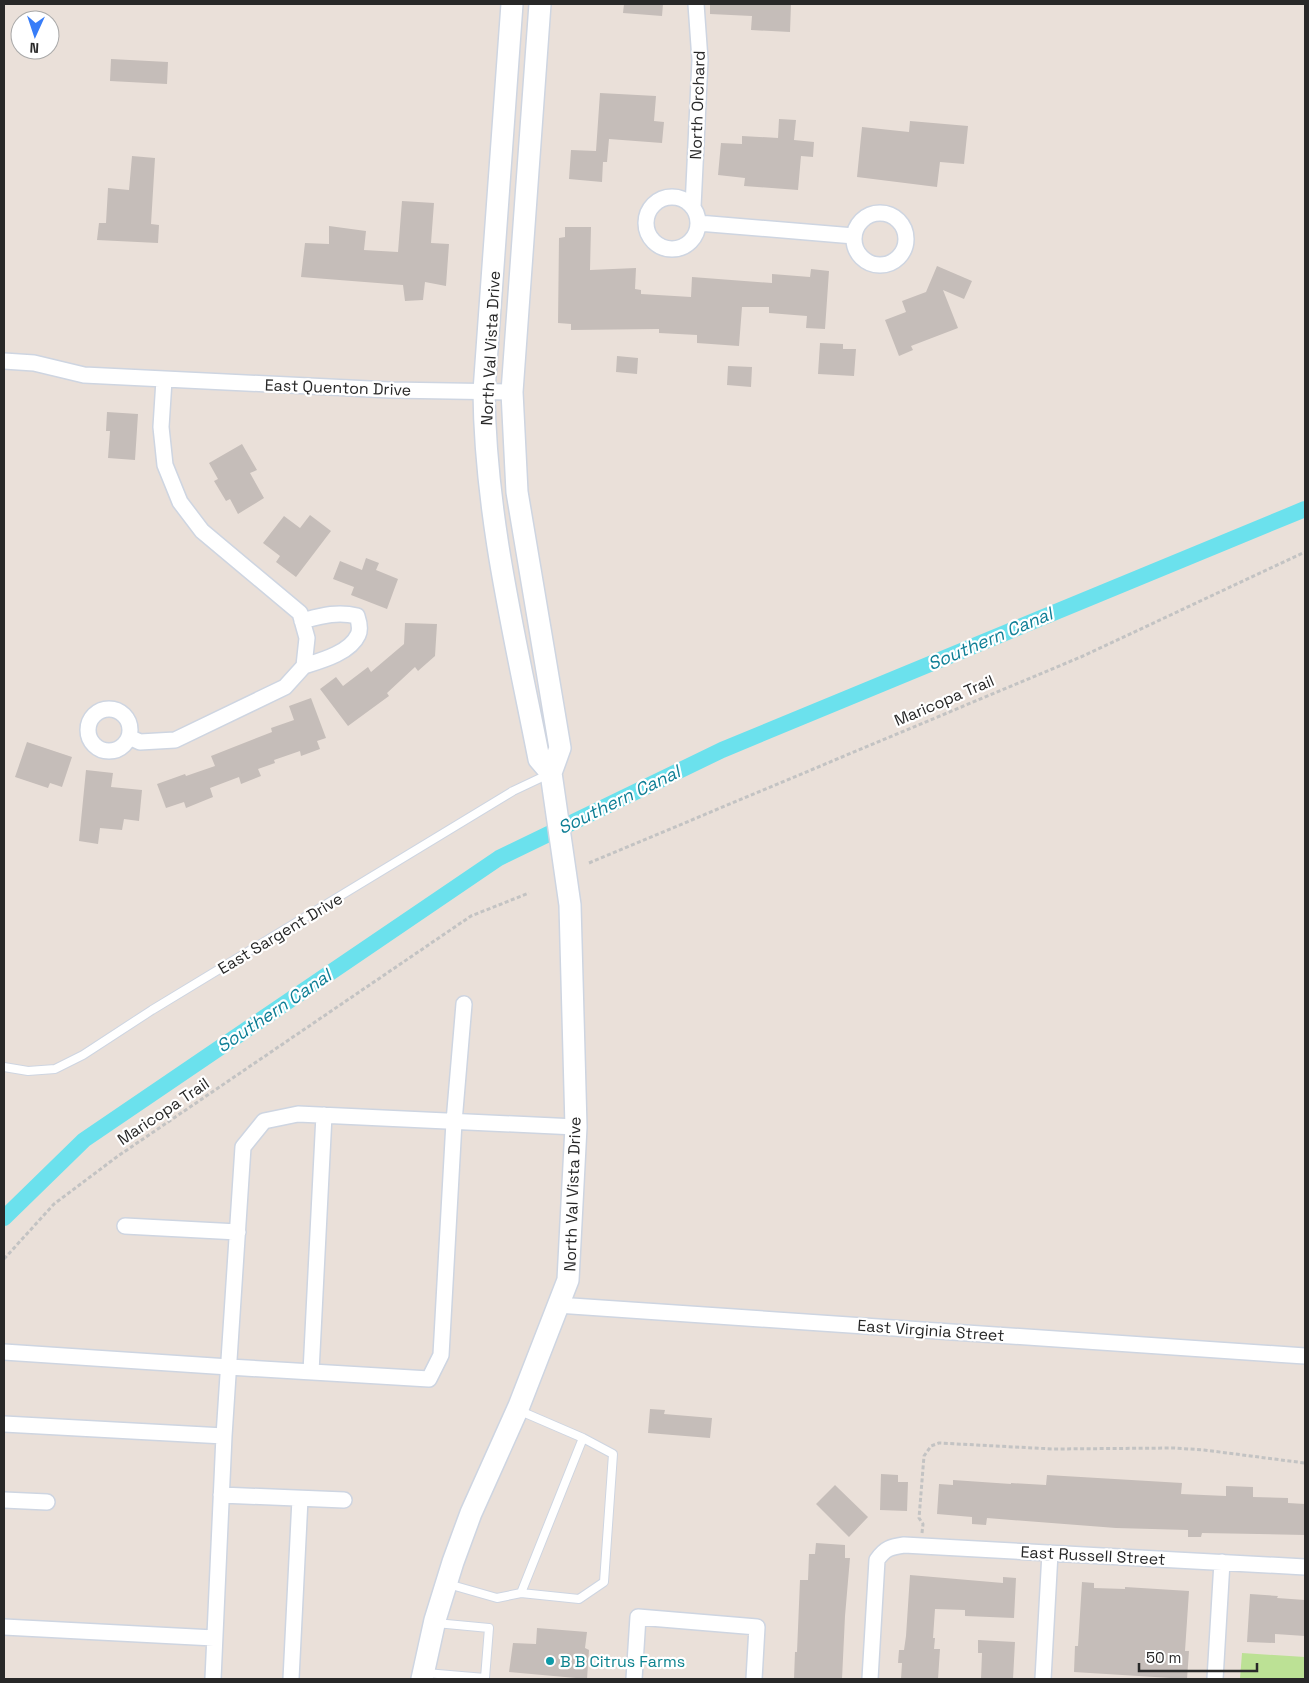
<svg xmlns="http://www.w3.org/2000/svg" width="1309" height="1683" viewBox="0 0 1309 1683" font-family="'Space Grotesk',sans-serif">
  <rect width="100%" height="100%" fill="#eae0d9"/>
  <path fill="#bce195" d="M1242,1653l63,4v22h-65z"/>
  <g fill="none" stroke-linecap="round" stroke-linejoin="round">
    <path stroke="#6be1ed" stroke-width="16" d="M4,1218l80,-78 415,-282 223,-108 583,-241"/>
  </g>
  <path fill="#c5bdb9" d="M624,4h39l-1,12 -39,-3z
    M710,4h81l-1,28 -39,-2 1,-14 -42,-2z
    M111,59l57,3 -1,22 -57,-3z
    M600,93l56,3 -2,25 10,1 -2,21 -53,-4 -2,23h-4l-1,20 -33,-3 2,-29 25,1z
    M779,119l17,1 -2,20 20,2 -1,15 -12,-1 -3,34 -54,-4 1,-8 -27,-3 3,-32 21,1v-8l36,2z
    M910,121l58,5 -4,38 -24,-2 -3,25 -80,-10 5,-50 47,5z
    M132,156l23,2 -4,66 8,1 -1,18 -61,-3 2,-17h7l2,-35 21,2z
    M402,201l32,2 -3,40 18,1 -3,42 -21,-4 -2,18 -18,1 -2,-16 -102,-8 4,-34 24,1v-18l37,5 -2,19 34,2z
    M565,227h26l-1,43 46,-2 -1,21 6,1v4l50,3 1,-20 80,6v-9l38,3 1,-8 18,2 -4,58 -19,-1 1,-12 -38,-3v-6h-27l-3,39 -42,-3v-8l-38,-2v-4l-88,1v-6l-13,-1 1,-85 6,-1z
    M937,266l35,15 -8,18 -21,-9 15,38 -47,18 2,4 -14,6 -14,-36 21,-8 -4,-11 24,-9z
    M820,343l23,1v5h13l-2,27 -36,-2z
    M617,356l21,2 -1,16 -21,-2z
    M728,366l24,1 -1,20 -24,-2z
    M107,412l31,2 -3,46 -27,-2 2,-27h-4z
    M242,444l15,26 -7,3 14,25 -26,16 -8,-15 -4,2 -12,-20 4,-2 -9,-16z
    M310,515l21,16 -35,46 -20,-15 4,-6 -17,-13 21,-27 16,12z
    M366,558l13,5 -3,7 22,9 -11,30 -36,-14 3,-8 -21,-8 7,-18 22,9z
    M405,623l32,1 -2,32 -17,15 -3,-4 -28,26 2,3 -41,30 -28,-37 16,-12 7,9 25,-19 3,5 33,-28z
    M311,698l15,40 -9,3 3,8 -19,7 -1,-5 -26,9 1,3 -17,6 3,7 -20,8 -2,-7 -29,11 3,9 -27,11 -2,-6 -18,6 -9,-24 28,-10 1,2 29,-10 -4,-10 61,-24 -1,-4 23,-8 -5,-14z
    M27,742l45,15 -10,30 -12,-4 -2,5 -33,-11z
    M86,770l27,3 -2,14 31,3 -3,31 -15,-2 -2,11 -22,-2 -2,16 -19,-3z
    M650,1409l15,1 -1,4 48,4 -2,20 -62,-5z
    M881,1474l17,1v7h10l-1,29 -27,-1z
    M1047,1475l135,8 -1,11 45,2v-10l27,1v10l35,1v5l17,1v31l-103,-2 -1,4h-13v-7l-72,-2 -129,-10 -1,7 -14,-1v-7l-35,-3 2,-30 14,1v-5l58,4v-1l35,2z
    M835,1485l33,32 -19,20 -33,-33z
    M816,1543l29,2v13h5l-5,58 -3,63h-48l1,-27h2l3,-72h8l1,-26h6z
    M910,1575l93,8v-6l13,1 -2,40 -49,-2v-6l-30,-1 -2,29h2l-1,11h6l-2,30h-37l1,-16h-4l1,-13h5l2,-14z
    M1082,1582l12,1v5l31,1v-2l64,4 -4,60h4l-2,28 -113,-7 1,-26h3z
    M1250,1594l28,2 -1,2 28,2v36l-30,-2v9l-28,-1z
    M537,1628l50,4 -2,16 4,2 -2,29 -78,-7 4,-29 23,1z
    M978,1640l37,2 -2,37h-32l1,-26h-4z"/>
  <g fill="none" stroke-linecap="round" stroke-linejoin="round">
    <g stroke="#ced5e1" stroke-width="10">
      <path id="lane" d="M4,1067l24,4 27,-2 28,-14 69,-45 361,-219 36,-17
        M448,1584l49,14 24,-5 62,-155 -65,-28
        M521,1593l58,6 25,-17 9,-128 -30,-16
        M426,1673l59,5 4,-50 -53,-5"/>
    </g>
    <g stroke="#ced5e1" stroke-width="18">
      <path id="street" d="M646 223a26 26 0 1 1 52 0a26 26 0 1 1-52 0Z
        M693,207l7,-147 -4,-56
        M854 239a26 26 0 1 1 52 0a26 26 0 1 1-52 0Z
        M698,223l156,13
        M4,361l30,2 50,12 306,15 122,2
        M302,621c19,-5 35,-10 55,-5 2,6 4,13 1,19 -8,18 -38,26 -54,31
        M88 730a21 21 0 1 1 42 0a21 21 0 1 1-42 0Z
        M129,737l11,5 35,-2 110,-53 19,-21 3,-28 -7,-25 -98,-82 -22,-29 -15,-37 -4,-38 3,-47
        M125,1226l113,6
        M557,1305l748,51
        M4,1352l225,15 200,12 12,-24 13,-233 10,-118
        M311,1372l13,-257
        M4,1424l220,12
        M221,1495l123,5
        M4,1500l43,2
        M4,1627l210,11
        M213,1679l11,-243 19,-289 21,-26 34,-7 278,13
        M291,1679l9,-180
        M634,1679l4,-62 119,10 -3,52
        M870,1679l7,-119c8,-12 14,-13 27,-15l401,22
        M1043,1679l7,-126
        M1215,1679l7,-117"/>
    </g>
    <g stroke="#ced5e1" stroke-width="24">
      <path id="secondary" d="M512,4l-28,387c1,124 31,246 55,368l12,14
        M422,1679l13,-59 18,-58 18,-49 48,-107 49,-126 8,-153 -6,-222 -19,-132 9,-25 -43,-256 -5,-100 28,-388"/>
    </g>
    <path stroke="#c3c3c3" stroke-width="3" stroke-dasharray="4 2.5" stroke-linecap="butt" d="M589,863l494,-207 222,-104
      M4,1259l50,-55 64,-48 353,-240 58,-23
      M922,1533l1,-9 -4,-6 5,-62 7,-10 8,-3 114,6 121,-1 30,2 101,13"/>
    <use href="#lane" stroke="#fff" stroke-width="8"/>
    <use href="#street" stroke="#fff" stroke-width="15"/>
    <use href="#secondary" stroke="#fff" stroke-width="21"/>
  </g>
  <circle fill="#0f9aa8" stroke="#fff" stroke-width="2" cx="550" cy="1661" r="5"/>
  <g text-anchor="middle" stroke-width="4.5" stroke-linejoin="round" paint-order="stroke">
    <g font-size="16" fill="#282828" stroke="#fff">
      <text transform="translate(697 105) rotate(-88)" y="6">North Orchard</text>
      <text transform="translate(490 348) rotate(-87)" y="6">North Val Vista Drive</text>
      <text transform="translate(338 387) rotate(2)" y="6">East Quenton Drive</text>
      <text transform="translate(944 700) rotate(-23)" y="6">Maricopa Trail</text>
      <text transform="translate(280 933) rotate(-31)" y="6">East Sargent Drive</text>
      <text transform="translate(163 1111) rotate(-34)" y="6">Maricopa Trail</text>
      <text transform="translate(572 1194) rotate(-88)" y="6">North Val Vista Drive</text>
      <text transform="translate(931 1330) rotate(4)" y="6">East Virginia Street</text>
      <text transform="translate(1093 1555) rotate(3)" y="6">East Russell Street</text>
    </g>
    <g font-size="16" fill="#0d838f" stroke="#fff" text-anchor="start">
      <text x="560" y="1667">B B Citrus Farms</text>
    </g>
    <g font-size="18" font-style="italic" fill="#0e7e95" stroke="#fff">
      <text transform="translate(990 639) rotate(-23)" y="6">Southern Canal</text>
      <text transform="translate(619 800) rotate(-26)" y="6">Southern Canal</text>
      <text transform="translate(274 1011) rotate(-34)" y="6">Southern Canal</text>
    </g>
  </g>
  <rect width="1309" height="1683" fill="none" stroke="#282828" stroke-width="10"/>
  <g transform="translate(35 35) rotate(183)"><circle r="24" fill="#ffffff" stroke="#a9a9a9"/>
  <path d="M0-4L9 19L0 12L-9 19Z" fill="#387df8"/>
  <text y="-8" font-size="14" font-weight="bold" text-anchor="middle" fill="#282828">N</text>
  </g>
  <path d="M1139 1663v8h118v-8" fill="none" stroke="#282828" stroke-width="2.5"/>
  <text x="1146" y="1663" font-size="15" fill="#282828" stroke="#ffffff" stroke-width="4" paint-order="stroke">50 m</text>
</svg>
